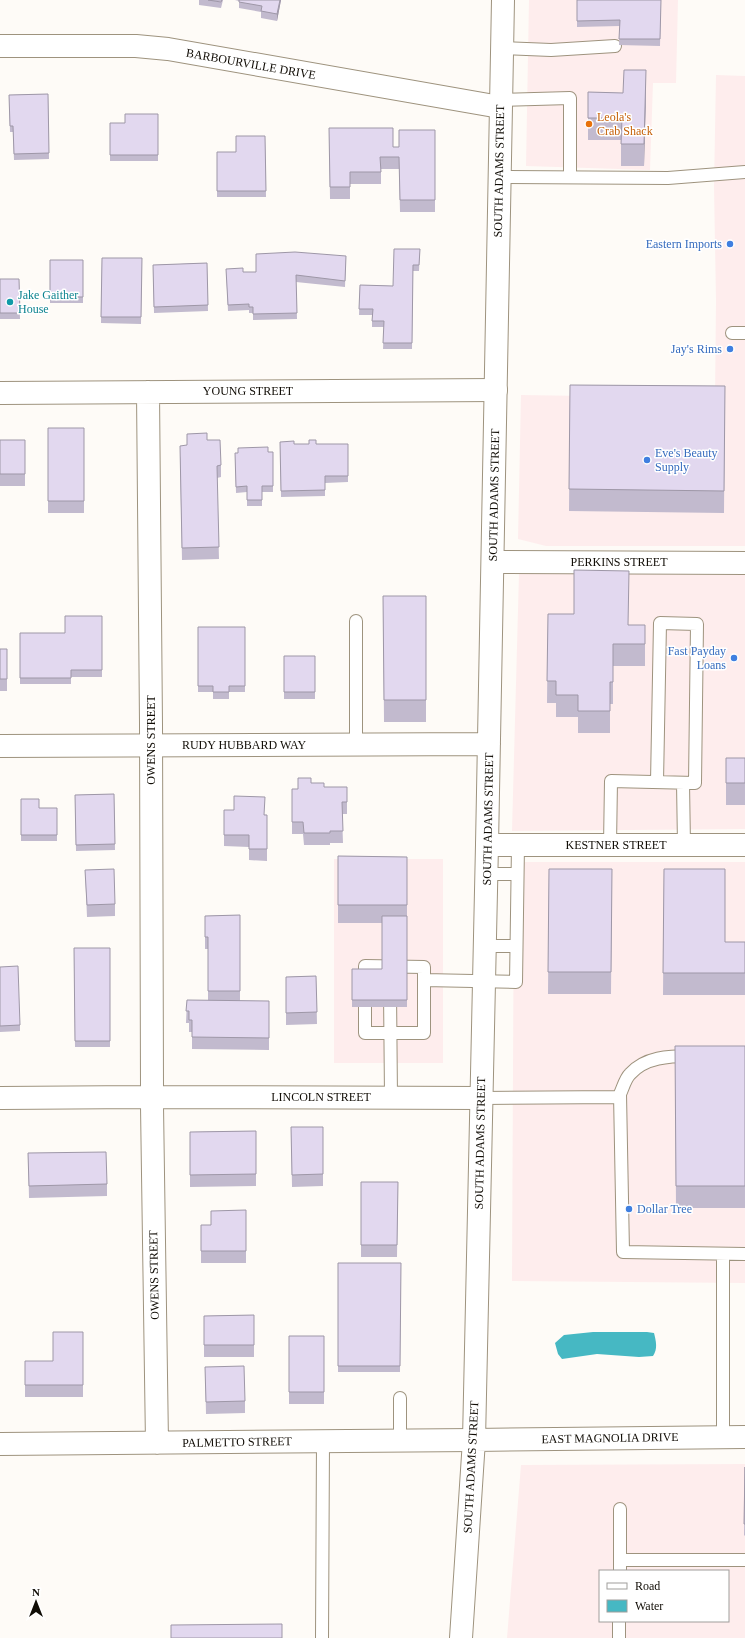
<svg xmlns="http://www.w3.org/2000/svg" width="745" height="1638" viewBox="0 0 745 1638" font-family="'Times New Roman',serif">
  <rect width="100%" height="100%" fill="#fefbf7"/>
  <path fill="#feeded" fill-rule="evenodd" d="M529,0h149l-2,83h-23l-3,87 -124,-4z
    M716,75l29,1v470h-199l-28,-7 3,-144 194,3 1,-97 -2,-114z
    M519,573l226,2v254l-233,2z
    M334,859h109v204h-109z
    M514,862h231v421l-233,-2z
    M745,1464v174h-238l14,-173zM600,1571h128v50h-128z"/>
  <path fill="#46b8c3" d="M593,1332h54l7,1c2,8 4,16 -1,23l-14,1 -42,-3 -35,5 -4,-5 -3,-11 9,-8z"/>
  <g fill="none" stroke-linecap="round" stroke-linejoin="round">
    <g stroke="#9e937e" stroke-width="14">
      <path id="lane" d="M501,48l50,2 64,-4
        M500,100l70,-2v79
        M499,177l169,1 77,-6
        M732,333h13
        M356,621v123
        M683,783l1,62
        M610,845l1,-64 84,2 2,-159 -37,-1 -3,159
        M487,874h30
        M485,946h31
        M365,966l59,1v66h-59z
        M424,980l92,2 2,-137
        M390,991l1,106
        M691,1056c-22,0 -46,1 -61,18 -5,5 -7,14 -10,20l3,158 122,2
        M481,1098l139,-1
        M723,1254v183
        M400,1441v-43
        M620,1509v62
        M620,1560h125
        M322,1638l1,-197
        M619,1638v-17"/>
    </g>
    <g stroke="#9e937e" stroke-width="24">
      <path id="street" d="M0,46h136l32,3 332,58
        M148,392l3,332 1,363
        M0,393l496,-3
        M493,562l252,1
        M487,845h258
        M161,1097l320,1
        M0,1098l142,-1
        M152,1106l5,337
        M0,1444l474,-4"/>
    </g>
    <g stroke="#9e937e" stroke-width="24">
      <path id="secondary" d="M0,746l489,-2
        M474,1440l271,-3
        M461,1638l13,-198 13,-595 16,-845"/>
    </g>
    <use href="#lane" stroke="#fff" stroke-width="12"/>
    <use href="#street" stroke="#fff" stroke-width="22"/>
    <use href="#secondary" stroke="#fff" stroke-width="22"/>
  </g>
  <path fill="#c2bace" d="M199,0h24l-2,8 -22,-3z
    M235,0h46l-4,21 -16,-3v-6l-22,-4v-7z
    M577,0h84l-1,46 -41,-1 1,-19 -43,1z
    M588,92l35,1 23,-1 -2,74h-23v-26h-33z
    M48,94l1,65 -35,1 -1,-28h-3l-1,-37z
    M158,114v47h-48v-38h15z
    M329,128l64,19h6l36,-17v82h-35l-1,-43h-18v15h-31v15h-20z
    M265,136l1,61h-49v-45h19z
    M420,249l-1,22h-6l-1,78h-29l1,-22h-12v-12h-13l1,-30 33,1z
    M346,256l-1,31 -49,-5 1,37 -44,1v-7h-4v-3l-21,1 -2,-42 17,3h13z
    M102,258h40l-1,66 -40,-1z
    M50,260h33v43h-33z
    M207,263l1,48 -54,2 -1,-48z
    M0,279h19l1,40h-20z
    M570,385l155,1 -1,127 -155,-2z
    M48,428h36v85h-36z
    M0,440h25v46h-25z
    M207,440l14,25v12l-4,1 2,81 -37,1 -2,-102 7,-13z
    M280,442l14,2h54v38l-23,1v13l-44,1z
    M238,448l30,4h5v40h-11v14h-15v-14l-11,1 -1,-40h3z
    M383,596h43v126h-42z
    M548,614l80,11h17v41h-32v38h-3v29h-32v-16h-22v-14h-9z
    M102,616v61h-31v7h-51v-51h45z
    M198,627h47v65h-16v7h-16v-7h-15z
    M0,649h7v42h-7z
    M284,656h31v43h-31z
    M726,758h19v47h-19z
    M311,783l13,4h23v27h-5l1,29h-13v2h-26l-1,-11h-11v-45h6z
    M114,794l1,56 -39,1 -1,-56z
    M21,799l18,9h18v33h-36z
    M224,810l43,5v46l-18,-1v-13l-25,-1z
    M338,856l69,1v150h-55v-38h30v-46h-44z
    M549,869h63l-1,125h-63z
    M664,869l61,73h20v53h-82z
    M85,870l30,34v12l-28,1z
    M240,915v86h29v49l-77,-1v-17h-3v-9h-3l1,-23 21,1v-52h-3v-33z
    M74,948h36v99h-35z
    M0,967l20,58v6l-20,1z
    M316,976l1,48 -31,1v-48z
    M675,1046h70v162h-69z
    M291,1127l32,47v12l-31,1z
    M256,1131v55l-66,1v-55z
    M28,1153l79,31v12l-78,2z
    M361,1182h37l-1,75h-36z
    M246,1210v53h-45v-38h10z
    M338,1263h63l-1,109h-62z
    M254,1315v42h-50v-41z
    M83,1332v65h-58v-36h28z
    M289,1336h35v68h-35z
    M205,1367l40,34v12l-39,1z
    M745,1467v69l-1,-1z"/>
  <path fill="#9e97a7" d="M280,0h1l-4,21v-7z
    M646,70v22l-2,74v-22z"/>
  <path fill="#e2d8ef" stroke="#9e97a7" d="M208,0h14l-1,2z
    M239,0h41l-3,14 -16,-3 1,-5 -23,-4z
    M577,0h84l-1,39h-41l1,-19 -43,1z
    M624,70h22l-2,74h-23l1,-26h-34v-26l35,1z
    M48,94l1,59 -35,1 -1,-28h-3l-1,-31z
    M125,114h33v41h-48v-32h15z
    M329,128h64v19h6v-17h36v70h-35l-1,-43h-19l1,15h-31v15h-20z
    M236,136h29l1,55h-49v-39h19z
    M394,249h26l-1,16h-6l-1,78h-29l1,-22h-12l1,-12h-14l1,-24 33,1z
    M295,252l51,4 -1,25 -49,-6 1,38 -44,1v-7h-4v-3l-21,1 -2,-36 17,-1v4h13v-18z
    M102,258h40l-1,59h-40z
    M50,260h33v37h-33z
    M207,263l1,42 -54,2 -1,-42z
    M0,279h19l1,34h-20z
    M570,385l155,1 -1,105 -155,-2z
    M48,428h36v73h-36z
    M207,433v7h13l1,25 -4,1 2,81 -37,1 -2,-102 7,-1v-11z
    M0,440h25v34h-25z
    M309,440h7v4h32v32h-23v14l-44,1 -1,-49 14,-1v3h15z
    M268,447v5h5v34h-11v14h-15v-14l-11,1 -1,-34h3v-5z
    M574,570l55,1 -1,54h17v19h-32v38h-3v29h-32v-16h-22v-14h-9l1,-67h26z
    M383,596h43v104h-42z
    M65,616h37v54h-31v8h-51v-45h45z
    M198,627h47v59h-16v6h-16v-6h-15z
    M0,649h7v30h-7z
    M284,656h31v36h-31z
    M726,758h19v25h-19z
    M298,778h13v5h13v4h23v15h-5l1,29h-13v2h-26l-1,-11h-11v-33h6z
    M114,794l1,50 -39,1 -1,-50z
    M234,796l31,1 -1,18h3v34h-18v-14h-25v-25h10z
    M21,799h18v9h18v27h-36z
    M338,856l69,1v48h-69z
    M114,869l1,35 -28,1 -2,-35z
    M549,869h63l-1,103h-63z
    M664,869h61v73h20v31h-82z
    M240,915v76h-32v-54h-3v-21z
    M382,916h25v84h-55v-31h30z
    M74,948h36v93h-35z
    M18,966l2,59 -20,1v-59z
    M316,976l1,36 -31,1v-36z
    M187,1000l82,1v37l-77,-1v-17h-3v-9h-3z
    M675,1046h70v140h-69z
    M291,1127h32v47l-31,1z
    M256,1131v43l-66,1v-43z
    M106,1152l1,32 -78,2 -1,-33z
    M361,1182h37l-1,63h-36z
    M246,1210v41h-45v-26h10v-14z
    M338,1263h63l-1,103h-62z
    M254,1315v30h-50v-29z
    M53,1332h30v53h-58v-24h28z
    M289,1336h35v56h-35z
    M244,1366l1,35 -39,1 -1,-35z
    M745,1467v57h-1z
    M282,1624v14h-111v-13z"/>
  <circle fill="#e8710a" stroke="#fff" stroke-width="1.5" cx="589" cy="124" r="4"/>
  <g fill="#3f7fe0" stroke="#fff" stroke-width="1.5">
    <circle cx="730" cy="244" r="4"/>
    <circle cx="730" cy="349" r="4"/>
    <circle cx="647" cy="460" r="4"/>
    <circle cx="734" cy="658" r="4"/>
    <circle cx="629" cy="1209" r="4"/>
  </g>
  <circle fill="#0f9aa8" stroke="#fff" stroke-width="1.5" cx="10" cy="302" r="4"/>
  <g text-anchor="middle" stroke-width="3" stroke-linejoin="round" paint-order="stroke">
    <g font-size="12" fill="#100c05" stroke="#fff">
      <text transform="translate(251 64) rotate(10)" y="4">BARBOURVILLE DRIVE</text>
      <text transform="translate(499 171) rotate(-89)" y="4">SOUTH ADAMS STREET</text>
      <text x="248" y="395">YOUNG STREET</text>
      <text transform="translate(494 495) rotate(-89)" y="4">SOUTH ADAMS STREET</text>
      <text x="619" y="566">PERKINS STREET</text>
      <text transform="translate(151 740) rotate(-90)" y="4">OWENS STREET</text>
      <text x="244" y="749">RUDY HUBBARD WAY</text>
      <text transform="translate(488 819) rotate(-89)" y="4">SOUTH ADAMS STREET</text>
      <text x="616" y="849">KESTNER STREET</text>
      <text x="321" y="1101">LINCOLN STREET</text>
      <text transform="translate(480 1143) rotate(-89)" y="4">SOUTH ADAMS STREET</text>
      <text transform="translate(154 1275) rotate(-91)" y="4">OWENS STREET</text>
      <text transform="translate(610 1438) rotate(-1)" y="4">EAST MAGNOLIA DRIVE</text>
      <text transform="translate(237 1442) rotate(-1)" y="4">PALMETTO STREET</text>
      <text transform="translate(471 1467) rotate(-87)" y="4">SOUTH ADAMS STREET</text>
    </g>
    <g font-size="12" fill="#c56008" stroke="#fff" text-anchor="start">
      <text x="597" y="121">Leola's<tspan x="597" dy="14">Crab Shack</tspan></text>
    </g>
    <g font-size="12" fill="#366cbe" stroke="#fff" text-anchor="end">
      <text x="722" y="248">Eastern Imports</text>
      <text x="722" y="353">Jay's Rims</text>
      <text x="655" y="457" text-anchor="start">Eve's Beauty<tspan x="655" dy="14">Supply</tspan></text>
      <text x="726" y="655">Fast Payday<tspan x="726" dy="14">Loans</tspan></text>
      <text x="637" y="1213" text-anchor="start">Dollar Tree</text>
    </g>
    <g font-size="12" fill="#0d838f" stroke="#fff" text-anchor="start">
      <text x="18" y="299">Jake Gaither<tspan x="18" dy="14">House</tspan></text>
    </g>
  </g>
  <rect x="599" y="1570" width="130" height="52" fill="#ffffff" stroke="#9f9e9b"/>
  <rect x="607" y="1583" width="20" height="6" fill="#ffffff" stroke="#9f9e9b"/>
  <text x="635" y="1590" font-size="12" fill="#100c05">Road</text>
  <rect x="607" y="1600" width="20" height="12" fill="#46b8c3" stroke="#9f9e9b"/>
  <text x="635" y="1610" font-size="12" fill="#100c05">Water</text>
  <g transform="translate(36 1602)" stroke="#ffffff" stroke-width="3" paint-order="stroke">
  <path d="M0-3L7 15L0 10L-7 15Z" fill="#100c05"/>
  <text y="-6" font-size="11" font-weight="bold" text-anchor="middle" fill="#100c05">N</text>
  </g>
</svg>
